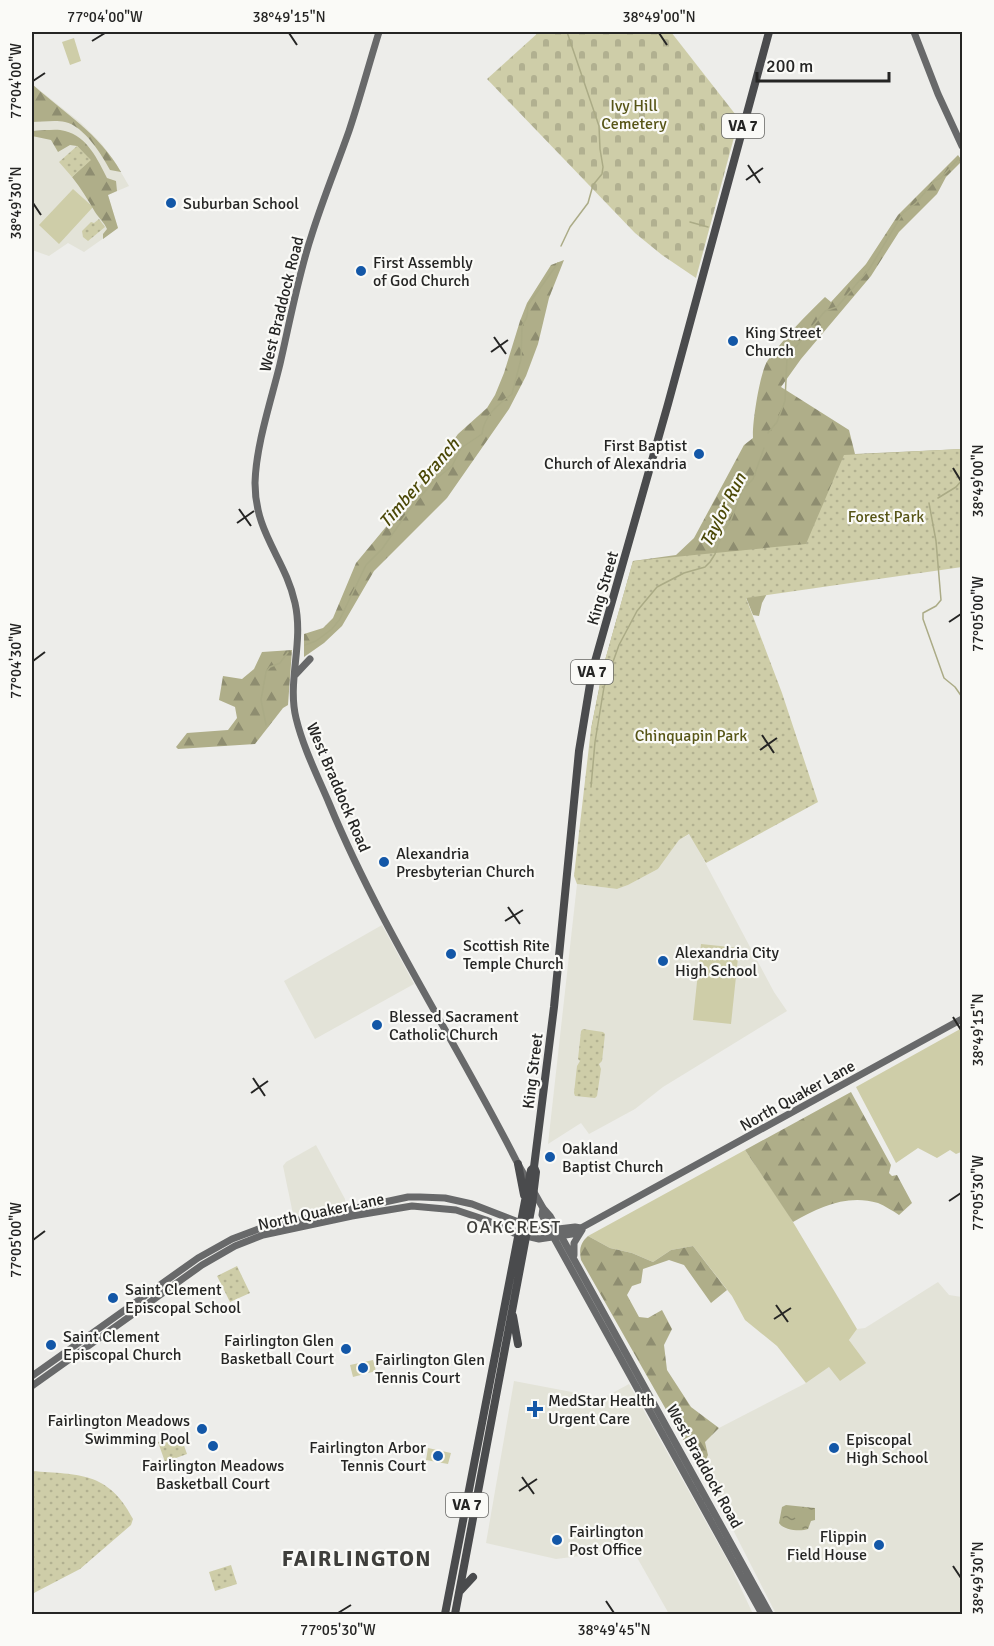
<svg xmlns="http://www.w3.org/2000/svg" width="994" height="1646" viewBox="0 0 994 1646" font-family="Signika,sans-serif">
  <defs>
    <pattern id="forest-firs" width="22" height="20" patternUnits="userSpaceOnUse" patternTransform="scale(1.5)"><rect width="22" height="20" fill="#afae89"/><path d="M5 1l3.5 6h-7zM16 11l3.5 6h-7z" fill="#8e8d70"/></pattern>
    <pattern id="cemetery-stones" width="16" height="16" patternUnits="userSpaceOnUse" patternTransform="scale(1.5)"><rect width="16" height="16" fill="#cecda8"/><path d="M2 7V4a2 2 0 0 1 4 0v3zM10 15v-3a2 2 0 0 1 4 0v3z" fill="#b1b090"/></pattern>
    <pattern id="park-dots" width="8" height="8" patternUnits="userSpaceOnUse" patternTransform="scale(1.5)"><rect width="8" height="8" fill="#cecda8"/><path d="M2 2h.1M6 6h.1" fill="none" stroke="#b1b090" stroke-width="1.8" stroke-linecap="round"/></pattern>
    <pattern id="water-ripples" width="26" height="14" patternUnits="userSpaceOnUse" patternTransform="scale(1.5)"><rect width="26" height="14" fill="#abab86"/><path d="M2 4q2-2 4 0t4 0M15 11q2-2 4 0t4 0" fill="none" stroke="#8b8b6d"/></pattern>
  </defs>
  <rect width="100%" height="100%" fill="#ededea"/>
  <path fill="#e3e3d8" d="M32,84l49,39 20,20 14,19 14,24 -21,9 10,33 -34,24 -16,-9 -19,13 -17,-6z
    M690,834l84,158 13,19 -124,76 -28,22 -46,25 -8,-11 -33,21 29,-260 40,5 11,-4 30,-16 21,-29z
    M382,925l32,59 -99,55 -31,-58z
    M316,1145l29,54 1,8 -51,10 -2,-3 -10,-48 3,-4z
    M938,1282l11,13 13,2v317h-186l-74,-145 6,-14 -3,-13 14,-14 87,-45 23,-16 36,-5 -16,-22 8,-11 8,-1z
    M514,1381l84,16 9,-1 22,-12 101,181 23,49h-84l-43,-76 -30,16 -40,5 -70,-16z"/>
  <path fill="#cecda8" d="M74,38l7,23 -11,4 -8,-23z
    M73,189l20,18 -34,37 -20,-19z
    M701,944l38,4 -8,76 -38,-4z
    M962,1028l-1,124 -5,2 -6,-4 -13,8 -19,-10 -22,15 -40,-76z
    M745,1150l42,62 70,117 -8,11 17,23 -26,18 -11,-14 -23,16 -29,-37 -32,-26 -13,-24 -39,-50 -22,4 -18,12 -21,-9 -22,-5 -22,-12z
    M373,1360l3,11 -23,6 -3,-12z
    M428,1448l23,5 -3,11 -22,-4z"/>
  <path fill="url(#forest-firs)" d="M32,84c31,28 68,50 89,88l-11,-2c-8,-15 -26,-44 -45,-48 -10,-2 -23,0 -33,0z
    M45,130c6,0 14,-1 20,1 22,5 33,29 42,47l9,3 1,10 -9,4 10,33 -15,11v-5l4,-5c-3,-7 -8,-11 -12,-17 -7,-12 -14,-24 -23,-35l18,-17 -13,-14 -7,-1 -12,7 -7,-12 -19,-4v-5z
    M958,155l4,6 -16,16 -9,17 -38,38 -28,44 -70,83 -20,28 68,43 6,24 107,-5v109l-193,32 -7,13 -3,13 -6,-1 -14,-35 -148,149 13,-65 29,-103 43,-6 18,-17 50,-93 9,-7c-1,-15 7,-67 15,-78 17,-23 37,-44 57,-63l6,5 35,-38 32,-49z
    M564,260l-15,38 -11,46 -12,32 -17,33 -62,89 -73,73 -32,55 -18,17 -20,14v-23l19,-6 10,-10 23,-55 68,-82 34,-47 29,-26 8,-13 9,-22 16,-52 7,-18 24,-38z
    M292,650l-4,55 -5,3 -28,36 -77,5 -2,-2 11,-14 41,-3 9,-12 -2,-11 -16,-7 4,-24 19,3 12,-10 8,-17z
    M851,1092l40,73 -2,8 3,3 5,-1 15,28 -13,12c-6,-4 -14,-9 -21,-12 -31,-9 -59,4 -85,19l-48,-72z
    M588,1236l22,12 22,5 21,9 18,-12 22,-4 34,44 -16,13 -27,-38 -15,-5 -26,9 -2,14 -9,3 -5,9 12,22 9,1 14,-8 10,19 -8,16 3,25 24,37 28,21 -14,14 3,13 -6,14 -9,-12 -112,-197c-2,-10 -1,-17 7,-24z"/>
  <path fill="url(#cemetery-stones)" d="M539,32h132l68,87 -43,159 -34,-23 -27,-22 -148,-154z"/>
  <path fill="url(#park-dots)" d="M77,146l14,14 -19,17 -13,-15z
    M99,219l6,8 -17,14 -5,-4 -1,-6 9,-9 3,1z
    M962,449v118l-216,31 36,95 36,109 -112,61 -17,-29 -10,6 -21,29 -30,16 -11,4 -40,-5 -3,-8 17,-147 13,-65 29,-103 173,-17 38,-89z
    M583,1029l20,3 2,2 -3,27 -3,3 2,5 -4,27 -2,2 -20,-2 -1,-3 3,-27 3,-5 -2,-2 3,-28z
    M237,1266l13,27 -20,9 -13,-26z
    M180,1434l7,20 -22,8 -7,-20z
    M32,1471c47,4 76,0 101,48l-2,6 -51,44 -48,25z
    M231,1565l6,19 -22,7 -6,-19z"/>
  <path fill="url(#water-ripples)" d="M786,1505l29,3v12l-4,1 -3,8c-8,3 -25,1 -29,-6l3,-16z"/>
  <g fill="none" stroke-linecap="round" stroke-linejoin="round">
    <path stroke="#abab86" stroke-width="1.5" d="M701,125l2,4
      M690,222l18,5
      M561,246l9,-19 18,-24 5,-18 9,-11 1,-7 -3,-18 -1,-23 -32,-94
      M768,433l9,-11 8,-21 2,-43 38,-47 12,-4 33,-39 33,-55 13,-10 18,-22 7,-3 18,-20
      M938,498l18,-11 6,-7
      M929,503l7,38 5,59 -5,6 -13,7v6l21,59 11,9 7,10
      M305,645l11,-4 16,-12 8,-10 26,-54 16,-16 30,-43 24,-27 16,-13 9,-18 21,-14c2,-18 15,-29 30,-40l9,-35 1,-33 5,-9 1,-12 30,-42
      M266,725l-5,-25 5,-28 4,-5 10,-4 8,-11
      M591,787l4,-45 9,-55 15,-42 18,-34 20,-24 27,-14 21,-6 5,-5 5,-8 7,-20 9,-14 11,-29 11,-12 11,-31"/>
    <path stroke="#68696a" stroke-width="7" d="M379,32c-10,32 -19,66 -30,99 -12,34 -26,68 -37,103 -14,42 -22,87 -32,130 -9,37 -24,81 -25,119 0,51 30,75 40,120 9,40 -8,78 1,115 7,29 21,57 33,85 52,126 128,240 189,361l25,44 7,8 220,398
      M914,32l24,62 24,52
      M295,675l15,-16
      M543,1208l-1,7 12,23 208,376
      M574,1255v-12l8,-13
      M32,1376l166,-118 34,-19 29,-11 105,-22 42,-9h12l25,1 27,6 62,24 16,2 25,-3 6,1
      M32,1386l170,-121 33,-19 28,-11 89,-19 60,-10 44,4 30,10 28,13 25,6 33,-5 5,-1 4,-5 381,-209"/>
    <path stroke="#4a4b4d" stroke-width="8" d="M518,1164l6,31
      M513,1316l5,28
      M460,1591l13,-14
      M445,1614l86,-444 3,-3
      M455,1614l77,-409 4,-33 -2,-5 20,-160 25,-256 13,-79 76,-268 101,-372"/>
  </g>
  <path fill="none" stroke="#252524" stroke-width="2" d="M289,33l8,12M659,33l8,12M92,41l13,-8M33,81l12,-8M748,165l12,18M746,180l17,-12M33,203l8,12M494,337l12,17M491,352l17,-12M953,468l8,13M239,509l12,17M237,523l17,-12M949,622l12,-8M33,661l12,-9M762,735l12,18M760,750l17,-12M508,907l12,17M505,921l18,-11M953,1017l8,13M253,1078l12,18M251,1093l17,-12M949,1201l12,-8M33,1240l12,-9M776,1305l12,17M774,1319l17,-11M522,1477l12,17M519,1491l18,-12M953,1566l8,12M606,1601l8,12M338,1613l13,-8"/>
  <g fill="#1357a7" stroke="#fafaf7" stroke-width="2">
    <circle cx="171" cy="203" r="6"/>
    <circle cx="361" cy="271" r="6"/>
    <circle cx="733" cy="341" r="6"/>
    <circle cx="699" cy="454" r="6"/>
    <circle cx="384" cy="862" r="6"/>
    <circle cx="451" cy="954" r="6"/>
    <circle cx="663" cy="961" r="6"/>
    <circle cx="377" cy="1025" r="6"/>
    <circle cx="550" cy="1157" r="6"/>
    <circle cx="113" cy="1298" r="6"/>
    <circle cx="51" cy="1345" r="6"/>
    <circle cx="346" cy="1349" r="6"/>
    <circle cx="363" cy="1368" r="6"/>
    <path d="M532 1400h6v6h6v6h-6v6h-6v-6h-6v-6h6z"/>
    <circle cx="202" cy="1429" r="6"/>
    <circle cx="213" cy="1446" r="6"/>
    <circle cx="834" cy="1448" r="6"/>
    <circle cx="438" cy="1456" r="6"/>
    <circle cx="557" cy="1540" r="6"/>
    <circle cx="879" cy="1545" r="6"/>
  </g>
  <g text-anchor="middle" stroke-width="4.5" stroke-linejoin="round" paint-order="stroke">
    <g fill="#fafaf7" stroke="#656563" stroke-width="1.5">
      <rect x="722" y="114" width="42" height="24" rx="4.5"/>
      <rect x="571" y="660" width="42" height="24" rx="4.5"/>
      <rect x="446" y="1493" width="42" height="24" rx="4.5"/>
    </g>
    <g font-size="15" font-weight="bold" fill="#252524">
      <text x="743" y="131">VA 7</text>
      <text x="592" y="677">VA 7</text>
      <text x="467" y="1510">VA 7</text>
    </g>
    <g font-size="16" fill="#575517" stroke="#fafaf7">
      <text x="634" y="111">Ivy Hill<tspan x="634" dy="18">Cemetery</tspan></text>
      <text x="886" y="522">Forest Park</text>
      <text x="691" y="741">Chinquapin Park</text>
    </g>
    <g font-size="16" fill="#252524" stroke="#fafaf7" text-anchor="start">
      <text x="183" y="209">Suburban School</text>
      <text x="373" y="268">First Assembly<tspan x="373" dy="18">of God Church</tspan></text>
      <text x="745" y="338">King Street<tspan x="745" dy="18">Church</tspan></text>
      <text x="687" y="451" text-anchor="end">First Baptist<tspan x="687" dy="18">Church of Alexandria</tspan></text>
      <text x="396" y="859">Alexandria<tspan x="396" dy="18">Presbyterian Church</tspan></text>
      <text x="463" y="951">Scottish Rite<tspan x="463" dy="18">Temple Church</tspan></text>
      <text x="675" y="958">Alexandria City<tspan x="675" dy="18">High School</tspan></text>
      <text x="389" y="1022">Blessed Sacrament<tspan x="389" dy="18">Catholic Church</tspan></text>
      <text x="562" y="1154">Oakland<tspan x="562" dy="18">Baptist Church</tspan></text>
      <text x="125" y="1295">Saint Clement<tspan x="125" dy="18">Episcopal School</tspan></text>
      <text x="63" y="1342">Saint Clement<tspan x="63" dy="18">Episcopal Church</tspan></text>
      <text x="334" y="1346" text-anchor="end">Fairlington Glen<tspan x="334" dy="18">Basketball Court</tspan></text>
      <text x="375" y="1365">Fairlington Glen<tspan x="375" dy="18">Tennis Court</tspan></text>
      <text x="548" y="1406">MedStar Health<tspan x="548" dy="18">Urgent Care</tspan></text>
      <text x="190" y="1426" text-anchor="end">Fairlington Meadows<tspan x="190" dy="18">Swimming Pool</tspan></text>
      <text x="846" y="1445">Episcopal<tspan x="846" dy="18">High School</tspan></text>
      <text x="426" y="1453" text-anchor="end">Fairlington Arbor<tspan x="426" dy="18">Tennis Court</tspan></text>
      <text x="213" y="1471" text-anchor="middle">Fairlington Meadows<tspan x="213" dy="18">Basketball Court</tspan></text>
      <text x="569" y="1537">Fairlington<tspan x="569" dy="18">Post Office</tspan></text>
      <text x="867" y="1542" text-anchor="end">Flippin<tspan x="867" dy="18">Field House</tspan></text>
    </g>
    <g font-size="16" fill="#252524" stroke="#fafaf7">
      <text transform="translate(281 304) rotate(-76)" y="6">West Braddock Road</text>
      <text transform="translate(602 588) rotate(-74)" y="6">King Street</text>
      <text transform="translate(339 787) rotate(67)" y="6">West Braddock Road</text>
      <text transform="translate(532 1071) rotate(-83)" y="6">King Street</text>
      <text transform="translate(797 1095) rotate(-29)" y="6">North Quaker Lane</text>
      <text transform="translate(321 1211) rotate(-12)" y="6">North Quaker Lane</text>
      <text transform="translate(705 1466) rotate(61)" y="6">West Braddock Road</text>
    </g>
    <g font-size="18" font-style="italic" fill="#4b4806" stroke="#fafaf7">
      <text transform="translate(419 483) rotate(-49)" y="6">Timber Branch</text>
      <text transform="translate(723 510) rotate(-63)" y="6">Taylor Run</text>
    </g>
    <g font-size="18" letter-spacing="1.5" fill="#3e3e3b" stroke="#fafaf7">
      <text x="514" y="1233">OAKCREST</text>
    </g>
    <g font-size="22" font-weight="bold" letter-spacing="1.5" fill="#3e3e3b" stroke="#fafaf7">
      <text x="357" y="1566">FAIRLINGTON</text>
    </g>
  </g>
  <rect width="994" height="1646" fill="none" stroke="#fafaf7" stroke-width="66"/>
  <path d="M757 72v9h132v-9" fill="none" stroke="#252524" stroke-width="3"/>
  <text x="766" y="72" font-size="18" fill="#252524" stroke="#fafaf7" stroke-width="4.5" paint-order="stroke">200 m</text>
  <rect x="33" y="33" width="928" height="1580" fill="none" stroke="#252524" stroke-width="2"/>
  <g font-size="15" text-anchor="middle" fill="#252524">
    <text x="105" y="22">77°04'00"W</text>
    <text x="289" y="22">38°49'15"N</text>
    <text x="659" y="22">38°49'00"N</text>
    <text transform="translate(16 81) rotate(-90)" y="5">77°04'00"W</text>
    <text transform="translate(16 203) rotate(-90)" y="5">38°49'30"N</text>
    <text transform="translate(978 481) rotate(-90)" y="5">38°49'00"N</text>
    <text transform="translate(978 614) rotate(-90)" y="5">77°05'00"W</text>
    <text transform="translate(16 661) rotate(-90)" y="5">77°04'30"W</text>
    <text transform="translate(978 1030) rotate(-90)" y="5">38°49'15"N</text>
    <text transform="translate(978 1193) rotate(-90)" y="5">77°05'30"W</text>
    <text transform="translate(16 1240) rotate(-90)" y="5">77°05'00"W</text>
    <text transform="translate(978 1578) rotate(-90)" y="5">38°49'30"N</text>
    <text x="338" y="1635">77°05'30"W</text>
    <text x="614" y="1635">38°49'45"N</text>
  </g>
</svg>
